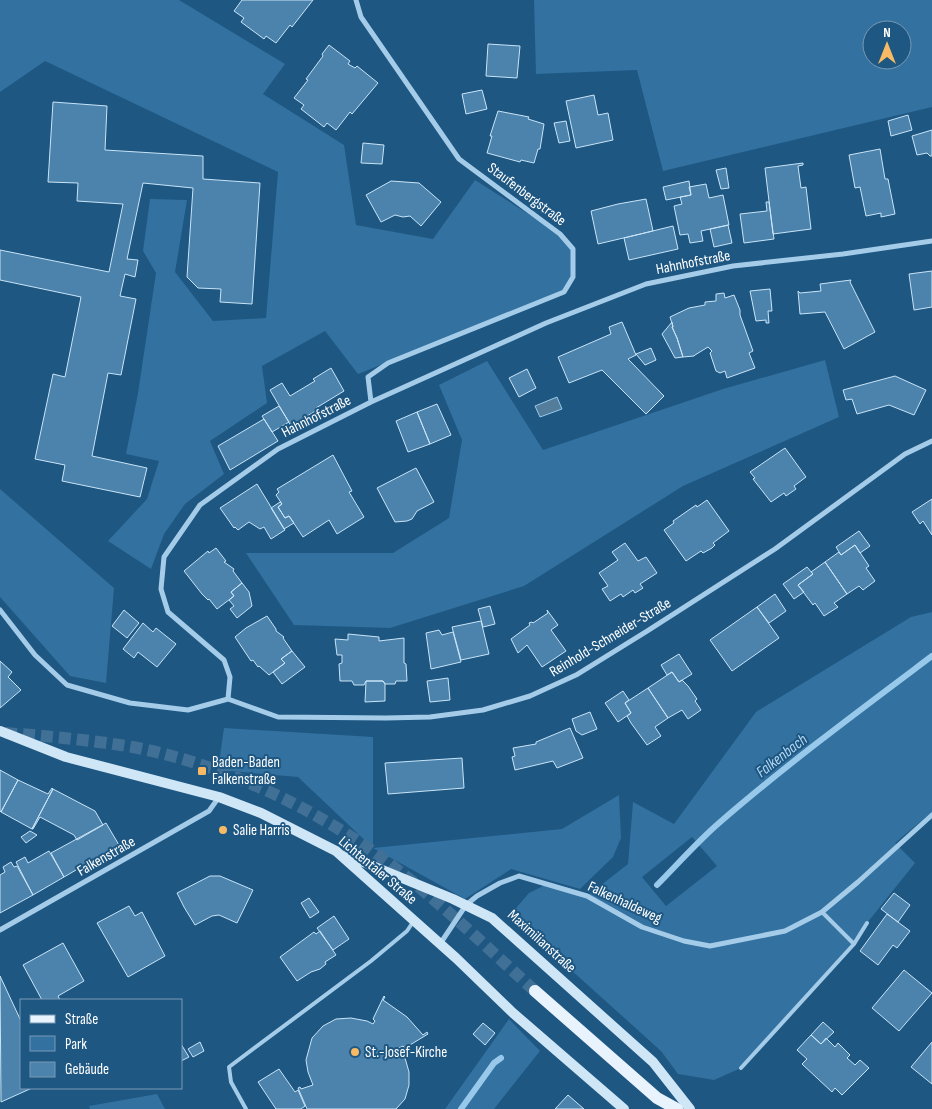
<svg xmlns="http://www.w3.org/2000/svg" width="932" height="1109" viewBox="0 0 932 1109" font-family="'Sofia Sans Condensed',sans-serif">
  <rect width="100%" height="100%" fill="#1e5782"/>
  <path fill="#3271a0" fill-rule="evenodd" d="M0,0h179l106,64 -22,30 81,51 12,80 77,14 42,-59 85,54 13,15v28l-9,15 -206,82 -33,-43 -63,35 5,37 -57,38 14,33 -39,30 -21,30 -13,35 -43,-28 39,-42 12,-38 -33,-7 12,-61 18,-120 -13,-22 7,-52 37,1 -12,72 38,49 53,-3 12,-146 -233,-111 -45,31z
    M534,0h398v107l-269,64 -26,-101 -101,4zM872,30h30v30h-30z
    M825,360l14,57 -156,69 -159,100 -134,42 -96,-3 -48,-72h147l56,-35 13,-78 -23,-55 48,-24 56,89 180,-61z
    M0,489l114,99 -8,95 -36,-7 -70,-79z
    M932,612v200l-37,31 20,20 -48,60 -13,21 -113,124 -27,12 -36,-6 -17,-23 -151,-136 19,-22 18,-9 40,12 41,-32 5,-62 41,22 82,-112 155,-95zM692,837l25,29 -51,40 -24,-29z
    M224,728l149,9v111l189,-19 57,-34 2,43 -8,19 -33,32 -69,-20 -46,30 -92,-51 -75,-71 -80,-7z
    M509,1019l31,32 -46,58h-49z
    M157,1094l8,15h-75l-1,-3z"/>
  <path fill="#547d9c" stroke="#98c9eb" d="M557,397l5,12 -22,8 -5,-11z"/>
  <g fill="none" stroke-linecap="round" stroke-linejoin="round">
    <path stroke="#98c9eb" stroke-width="6" d="M657,885c20,-20 40,-43 62,-62 68,-59 141,-113 213,-167
      M461,1109l33,-46 7,-5"/>
  </g>
  <path fill="#4b83ad" stroke="#c9e4f7" d="M242,0h71l-21,27 -2,-2 -14,18 -10,-7 -2,3 -23,-17 3,-4 -10,-7z
    M488,44l32,2 -3,32 -31,-2z
    M329,45l21,16 -2,3 7,4 2,-2 21,17 -26,31 -2,-2 -14,18 -9,-7 -3,4 -23,-18 3,-4 -10,-7 14,-18 -2,-1 17,-23 -1,-2z
    M482,90l5,19 -21,5 -4,-20z
    M594,95l4,20 10,-2 5,27 -37,8 -10,-47z
    M53,102l54,4 -2,44 98,6v23l57,4 -8,121 -32,-2 1,-13 -23,-1 -11,-11 6,-89 -50,-5 -16,76 11,1 -3,17 -10,-3 -5,22 16,3 -15,76 -13,-2 -16,83 55,12 -7,29 -78,-16 3,-16 -30,-6 18,-85 12,3 16,-80 -81,-17v-30l109,22 14,-68 -46,-3 1,-18 -30,-1z
    M498,111l31,6 -1,2 16,5 -4,25h-2l-4,14 -13,-3 -1,2 -33,-9 5,-17h-2z
    M908,115l4,15 -21,6 -3,-15z
    M566,121l4,20 -11,2 -5,-20z
    M932,130v26h-2l-3,-3 -10,2 -5,-19z
    M363,143l21,2 -2,19 -21,-1z
    M880,149l5,30h3l7,35 -14,3v-4l-15,3 -6,-29 -5,1 -6,-33z
    M803,163v2l-5,1 3,22 5,-1 5,42 -38,5 -8,-66z
    M726,168l3,20 -8,1 -5,-19z
    M391,181l28,2 22,19 -20,24 -11,-10 -7,1 -8,-2 -14,7 -15,-27z
    M689,181l2,14 -25,5 -3,-13z
    M706,184l3,14 14,-3 6,30 -28,6 2,10 -13,2 -2,-9 -8,1 -6,-29 8,-2 -2,-7 11,-2 -2,-8z
    M646,199l7,32 -55,13 -7,-33 27,-7z
    M766,202h3l5,37 -30,4 -4,-29 27,-3z
    M728,225l4,18 -18,4 -4,-18z
    M673,226l5,23 -49,11 -5,-22z
    M932,271v36l-18,3 -5,-36z
    M851,280l-1,2 25,50 -31,17 -19,-37 -25,2 -2,-23 2,2 21,-2 -1,-7z
    M770,289l2,22h-4l1,12h-3v-3l-10,1 -6,-30z
    M724,293l1,5 9,-3 6,15v5l13,36 -4,2 6,15 -28,10 -2,-7 -5,2 -4,-2 -6,-18 2,-2 -4,-4 -13,8 -1,1 -11,1 -6,-19 -5,-11h1l-3,-10 19,-9 16,-3v-3l11,-1v-7z
    M622,322l14,33 -8,4 36,37 -18,18 -44,-44 -33,13 -11,-26 53,-23 -2,-7z
    M672,322l1,5h-1l5,11 6,19 -8,1 -13,-24z
    M651,348l5,12 -11,5 -9,-11z
    M331,368l13,23 -28,17 1,2 -26,16 -21,-36 12,-7 8,13 25,-15 -2,-2z
    M527,369l9,19 -17,9 -10,-19z
    M895,376l31,14 -12,25 -25,-10 -32,9 -5,-15 -6,1 -3,-10z
    M437,404l14,31 -21,9 -13,-32z
    M279,406l10,16 -17,10 -10,-16z
    M417,412l13,32 -22,8 -12,-31z
    M264,419l14,22 -48,29 -12,-24z
    M785,448l21,29 -12,9 2,3 -10,7 -2,-3 -13,9 -18,-23 2,-1 -5,-6z
    M333,455l19,36 -3,1 15,25 -27,17 -8,-14 -26,17 -14,-21 -4,2 -7,-11 4,-3 -6,-9 3,-3 -2,-3z
    M416,468l18,34 -17,9 -5,8 -5,2 -12,1 -18,-34z
    M257,484l28,46 -14,9 -7,-12 -4,2 -11,-7 -11,8 -3,-3 -1,1 -14,-20z
    M932,499v36l-9,-14 -3,3 -8,-12z
    M707,500l22,31 -16,12 2,2 -3,3 -9,5 -2,-2 -15,10 -22,-31 10,-7 -1,-2 23,-16 1,2z
    M280,502l2,2 -4,3 7,11 4,-2 5,7 -10,6 -13,-21z
    M859,531l11,15 -10,7 -5,-8 -14,10 -5,-8z
    M625,543l13,18 8,-4 11,16 -17,11 3,4 -8,5 -2,-3 -10,7 -2,-3 -11,7 -8,-12 6,-3 -9,-13 19,-13 -6,-8z
    M855,545l14,21 -3,2 9,13 -12,9 -4,-4 -12,8 -22,-32 14,-10 2,3z
    M216,548l10,13 -2,1 10,7 -1,2 9,12 -11,9 3,4 -17,13 -8,-10 -1,1 -6,-6 -18,-23 24,-20 1,2z
    M825,562l22,32 -13,9 4,4 -14,9 -9,-13 -2,2 -15,-20 15,-11 -2,-2z
    M807,567l6,7 -15,11 6,7 -10,7 -11,-15z
    M242,583l7,9 3,14 -15,12 -7,-9 4,-3 -5,-6 5,-4 -3,-4z
    M775,594l11,17 -17,12 -12,-16z
    M490,606l5,18 -12,3 -5,-18z
    M757,607l22,31 -47,33 -22,-31z
    M124,610l15,13 -12,15 -15,-12z
    M547,610l11,15 -7,5 15,21 -24,16 -15,-22 -9,8 -7,-14 19,-14 -1,-2 3,-1 1,1 15,-10z
    M267,616l9,13v2l8,6 -1,1 9,13 -11,8 4,4 -16,12 -10,-9 -1,1 -5,-7 -2,1 -16,-24 11,-9z
    M481,621l8,33 -28,6 -9,-33z
    M143,623l10,9 3,-4 20,16 -19,23 -19,-15 -4,6 -11,-9z
    M439,630l3,5 11,-3 8,30 -30,7 -5,-36z
    M348,634l31,3v4l25,-3v25l2,1 1,17h-11l-1,3h-10l-2,-3h-17l-2,4h-10l-2,-4h-12l-1,-17 3,-1v-8h-5l-2,-16 13,1z
    M292,651l13,16 -23,17 -9,-12 12,-9 -4,-4z
    M679,654l13,20 -13,8 -7,-10 -5,3 -6,-10z
    M0,661l12,11 -4,5 13,13 -21,18z
    M672,672l7,10 3,-2 6,6 9,13 -2,2 6,9 -13,9 -6,-9 -14,8 -20,-30z
    M448,678l2,22 -20,2 -3,-21z
    M366,681h17l2,3v17l-20,1z
    M648,688l20,30 -13,9 6,9 -14,9 -16,-22 -4,-7 4,-3 -6,-10z
    M623,691l6,9 -4,3 6,10 -13,9 -13,-19z
    M590,712l7,17 -15,6 -6,-4 -4,-12z
    M570,728l13,30 -26,10 -4,-7 -38,9 -3,-13 3,-1 -2,-8 23,-4v-2z
    M462,758l2,30 -76,6 -3,-31z
    M0,770l18,10 -17,32 -1,-1z
    M18,780l30,14 4,-6 1,1 -21,40 -31,-17z
    M53,789l42,22 8,14 -26,15 -3,-5 -34,-18 -7,12h-1z
    M106,823l13,22 -55,32 -13,-24z
    M30,831l7,4 -11,8 -5,-6z
    M49,851l15,26 -31,18 -17,-33 9,-5 3,6z
    M11,862l3,5 3,-1 16,29 -33,18v-38l5,-3 -2,-5z
    M210,876h10l33,14 -16,33 -18,-8 -7,1 -17,9 -11,-18 -7,-14z
    M894,893l16,12 -12,17 -17,-13z
    M309,898l10,14 -9,6 -9,-15z
    M129,906l6,10 7,-4 23,44 -37,21 -31,-54z
    M887,914l23,17 -13,17 -4,-3 -15,20 -18,-14z
    M334,916l15,23 -16,11 -16,-22z
    M320,931l16,24 -11,7 1,2 -6,5 -9,3 -14,9 -17,-24 34,-25 2,2z
    M63,943l21,38 -26,15 2,4h-18l-19,-35z
    M904,970l28,23 -33,38 -27,-23z
    M0,976l21,45v67h11l-31,14z
    M384,996l1,1 -2,3 24,17 16,18 4,-3 1,2 -23,14 -2,-2 -4,2 6,10 4,14v13l-4,14 -9,10h-89l-9,-21 2,-1 1,2 12,-4 -5,-13 -2,-12 6,-22 11,-12 13,-7 15,-1 16,3 6,3 2,-3 -2,-2z
    M823,1022l11,10 -13,12 -10,-9z
    M483,1023l12,10 -10,12 -12,-11z
    M811,1035l10,9 5,-6 9,9 3,-4 12,12 -3,3 8,7 5,-5 9,8 -27,27 -7,-7 -3,4 -30,-28 5,-5 -10,-9z
    M200,1042l4,9 -11,6 -5,-8z
    M932,1042v42l-21,-17z
    M181,1044l8,13 -8,4z
    M279,1069l16,23 3,-2 7,16 -4,3h-25l-18,-27z
    M568,1095l16,14h-29z"/>
  <g fill="none" stroke-linecap="round" stroke-linejoin="round">
    <path stroke="#407095" stroke-width="12" stroke-dasharray="12 6" stroke-linecap="butt" d="M5,733c43,3 85,7 128,14 83,16 165,53 235,101 60,42 113,94 167,143"/>
    <path stroke="#a4cce9" stroke-width="4" d="M822,912l32,32
      M741,1068l113,-124 13,-21
      M246,1109l-15,-27 -2,-15 142,-106 36,-30 6,-9"/>
    <path stroke="#a4cce9" stroke-width="5" d="M356,0l5,17 98,142 101,75 13,15v28l-9,15 -176,71 -20,14 3,25
      M0,610l35,45 32,30 63,18 58,7 40,-11 2,-22 -6,-17 -56,-48 -7,-23 3,-32 36,-52 78,-56 93,-47 175,-79 100,-39 87,-18 110,-12 89,-13
      M228,699l50,18 108,1 44,-1 53,-7 47,-14 46,-21 71,-44 128,-82 130,-95 27,-13
      M0,930l209,-119 10,-14
      M440,944l26,-39 11,-9 23,-13 19,-7 68,20 55,31 42,14 26,5 75,-15 37,-19 36,-30 74,-67"/>
    <path stroke="#cfe6f7" stroke-width="10" d="M0,731l66,26 153,40 42,16 75,38 120,107 57,55 111,96
      M346,855l107,44 39,19 161,144 37,47"/>
    <path stroke="#e8f3fe" stroke-width="12" d="M535,991l122,107 20,11"/>
  </g>
  <g fill="#f8ba64" stroke="#1e5782" stroke-width="2">
    <rect x="197" y="766" width="10" height="10" rx="2.5"/>
    <circle cx="223" cy="830" r="5"/>
    <circle cx="355" cy="1052" r="5"/>
  </g>
  <g text-anchor="middle" stroke-width="4" stroke-linejoin="round" paint-order="stroke">
    <g font-size="15" fill="#fff" stroke="#1e5782">
      <text transform="translate(527 194) rotate(37)" y="5">Staufenbergstraße</text>
      <text transform="translate(693 262) rotate(-11)" y="5">Hahnhofstraße</text>
      <text transform="translate(316 416) rotate(-27)" y="5">Hahnhofstraße</text>
      <text transform="translate(610 637) rotate(-31)" y="5">Reinhold-Schneider-Straße</text>
      <text transform="translate(106 856) rotate(-30)" y="5">Falkenstraße</text>
      <text transform="translate(378 870) rotate(40)" y="5">Lichtentaler Straße</text>
      <text transform="translate(625 902) rotate(25)" y="5">Falkenhaldeweg</text>
      <text transform="translate(542 941) rotate(42)" y="5">Maximilianstraße</text>
    </g>
    <g font-size="15" fill="#fff" stroke="#1e5782" text-anchor="start">
      <text x="212" y="767">Baden-Baden<tspan x="212" dy="17">Falkenstraße</tspan></text>
      <text x="233" y="835">Salie Harris</text>
      <text x="365" y="1057">St.-Josef-Kirche</text>
    </g>
    <g font-size="16" font-style="italic" fill="#b0d6f1" stroke="#1e5782">
      <text transform="translate(781 755) rotate(-38)" y="6">Falkenbach</text>
    </g>
  </g>
  <rect x="20" y="999" width="162" height="90" fill="#1e5782" stroke="#789ab4"/>
  <rect x="30" y="1015" width="25" height="8" fill="#e8f3fe" stroke="#789ab4"/>
  <text x="65" y="1024" font-size="15" fill="#ffffff">Straße</text>
  <rect x="30" y="1036" width="25" height="15" fill="#3271a0" stroke="#789ab4"/>
  <text x="65" y="1049" font-size="15" fill="#ffffff">Park</text>
  <rect x="30" y="1062" width="25" height="15" fill="#4b83ad" stroke="#789ab4"/>
  <text x="65" y="1074" font-size="15" fill="#ffffff">Gebäude</text>
  <g transform="translate(887 45)"><circle r="24" fill="#1e5782" stroke="#789ab4"/>
  <path d="M0-4L9 19L0 12L-9 19Z" fill="#f8ba64"/>
  <text y="-8" font-size="14" font-weight="bold" text-anchor="middle" fill="#ffffff">N</text>
  </g>
</svg>
